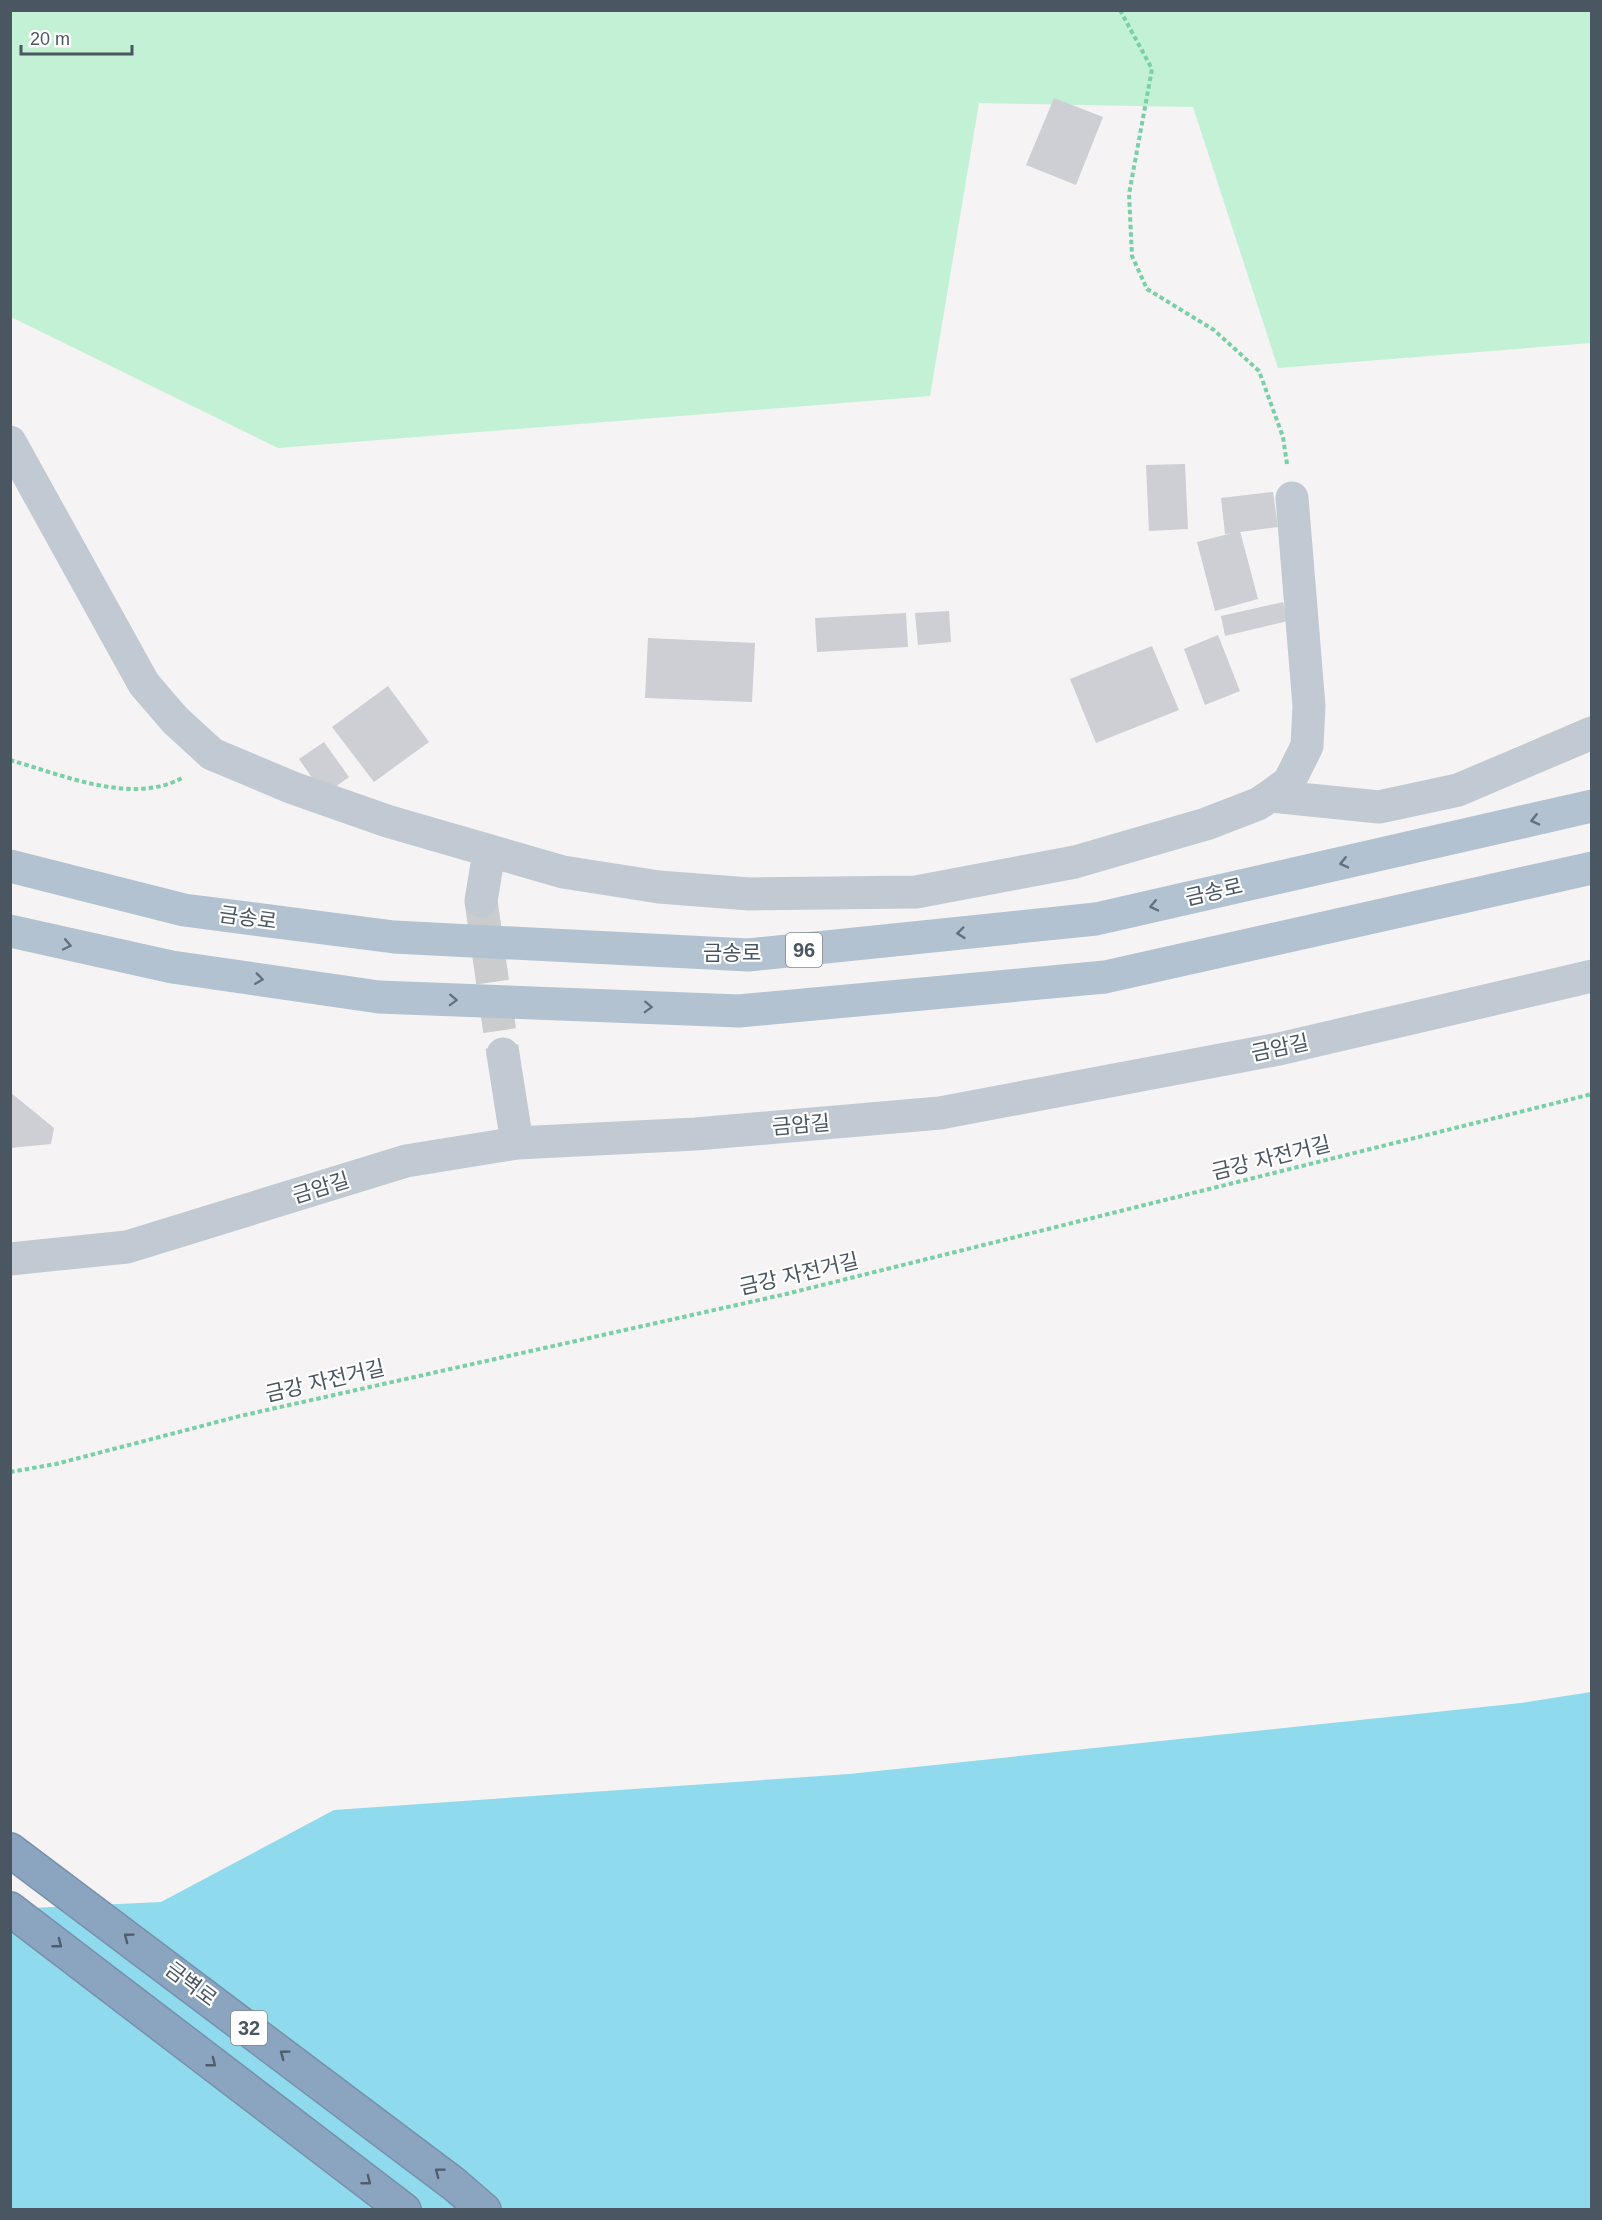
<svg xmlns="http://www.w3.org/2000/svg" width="1602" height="2220" viewBox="0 0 1602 2220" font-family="Helvetica,'Noto Sans KR',sans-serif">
  <rect width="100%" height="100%" fill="#f5f3f3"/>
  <path fill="#c3f1d5" d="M10,11h1581v332l-313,25 -85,-261 -214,-4 -49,293 -652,52 -267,-131z"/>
  <path fill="#90daee" d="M1591,1692v517h-1580l-1,-300 151,-7 173,-92 515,-36 672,-71z"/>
  <path fill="#cdcfd5" d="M1054,98l49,19 -27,68 -50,-20z
    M1185,464l3,65 -39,2 -3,-66z
    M1273,492l5,35 -53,7 -4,-36z
    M1240,531l18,68 -43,12 -18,-69z
    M1283,602l5,19 -63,15 -4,-20z
    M949,611l2,31 -33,3 -3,-32z
    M906,613l2,34 -91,5 -2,-34z
    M1218,635l22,56 -35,14 -21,-56z
    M648,638l107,5 -3,59 -107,-4z
    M1152,646l27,64 -83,33 -26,-64z
    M388,686l41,56 -55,40 -42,-55z
    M324,742l25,35 -25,18 -25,-36z
    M10,1092l44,36 -3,16 -41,4z"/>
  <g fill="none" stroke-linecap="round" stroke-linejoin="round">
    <path stroke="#caccce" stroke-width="33" stroke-dasharray="33 16" stroke-linecap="butt" d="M481,901l22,153"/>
    <g stroke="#7690ad" stroke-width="36">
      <path id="highway" d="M10,1850l444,334 30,26
        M10,1909l394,301"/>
    </g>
    <path stroke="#7ad0a6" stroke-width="4" stroke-dasharray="4.5 3" stroke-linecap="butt" d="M1120,10l32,59 -23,125 3,62 15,33 67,41 45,41 24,66 4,27
      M10,760c53,15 123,46 174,17
      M10,1472l46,-8 184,-48 546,-122 806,-200"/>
    <path stroke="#c1cad2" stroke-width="33" d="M10,442l134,242 31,36 37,34 81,34 94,33 176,51 96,15 90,7 167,-2 69,-13 90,-17 131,-38 52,-20 12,-8 19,-14 18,-36 2,-40 -17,-208
      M1270,796l109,11 79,-17 134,-57
      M481,901l8,-49
      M503,1054l14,89
      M10,1259l117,-12 279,-86 111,-18 179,-9 244,-21 339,-64 313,-73"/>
    <path stroke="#b3c2d1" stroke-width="33" d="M10,866l174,44 210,27 354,18 348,-36 496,-113
      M10,931l162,36 207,30 360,14 366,-34 487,-109"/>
    <use href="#highway" stroke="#8ba5c1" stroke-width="33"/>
  </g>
  <defs><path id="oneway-chevron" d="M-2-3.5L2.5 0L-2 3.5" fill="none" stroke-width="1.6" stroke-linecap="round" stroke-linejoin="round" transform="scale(1.5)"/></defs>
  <g stroke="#64717d">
    <use href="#oneway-chevron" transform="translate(1535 820) rotate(167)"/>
    <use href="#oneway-chevron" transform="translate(1344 863) rotate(167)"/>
    <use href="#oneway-chevron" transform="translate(1154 906) rotate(167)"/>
    <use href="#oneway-chevron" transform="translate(961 933) rotate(174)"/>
    <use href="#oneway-chevron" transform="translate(67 945) rotate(12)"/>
    <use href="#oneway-chevron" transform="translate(259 979) rotate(8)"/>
    <use href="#oneway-chevron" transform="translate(453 1000) rotate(2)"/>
    <use href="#oneway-chevron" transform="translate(648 1007) rotate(2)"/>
  </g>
  <g stroke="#505e6b">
    <use href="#oneway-chevron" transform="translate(128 1937) rotate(-143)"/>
    <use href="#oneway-chevron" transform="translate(58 1944) rotate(38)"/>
    <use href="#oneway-chevron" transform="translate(284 2054) rotate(-143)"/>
    <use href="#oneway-chevron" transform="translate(212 2063) rotate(38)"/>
    <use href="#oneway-chevron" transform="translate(439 2172) rotate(-143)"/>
    <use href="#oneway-chevron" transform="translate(367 2181) rotate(38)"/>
  </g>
  <g text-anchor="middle" stroke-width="4.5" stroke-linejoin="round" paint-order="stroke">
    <g fill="#fff" stroke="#808990" stroke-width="1.5">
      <rect x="786" y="933" width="36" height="34" rx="4.5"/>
      <rect x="231" y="2011" width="36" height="34" rx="4.5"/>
    </g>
    <g font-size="20" font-weight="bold" fill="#4a5661">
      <text x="804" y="957">96</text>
      <text x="249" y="2035">32</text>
    </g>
    <g font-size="21" fill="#4a5661" stroke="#fff">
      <text transform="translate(1214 892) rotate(-13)" y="7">금송로</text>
      <text transform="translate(248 918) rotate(8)" y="7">금송로</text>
      <text x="732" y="960">금송로</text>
      <text transform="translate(1280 1048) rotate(-12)" y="7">금암길</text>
      <text transform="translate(801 1125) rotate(-5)" y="7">금암길</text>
      <text transform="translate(1271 1158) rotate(-14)" y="7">금강 자전거길</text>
      <text transform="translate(321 1188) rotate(-17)" y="7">금암길</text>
      <text transform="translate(799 1274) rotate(-13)" y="7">금강 자전거길</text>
      <text transform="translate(325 1381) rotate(-13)" y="7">금강 자전거길</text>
      <text transform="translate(191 1984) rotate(37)" y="7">금벽로</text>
    </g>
  </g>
  <rect width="1602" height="2220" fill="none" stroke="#4a5661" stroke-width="24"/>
  <path d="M21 45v9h111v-9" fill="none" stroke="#4a5661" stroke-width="3"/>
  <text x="30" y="45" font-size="18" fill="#4a5661" stroke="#ffffff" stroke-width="4.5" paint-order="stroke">20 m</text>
</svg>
